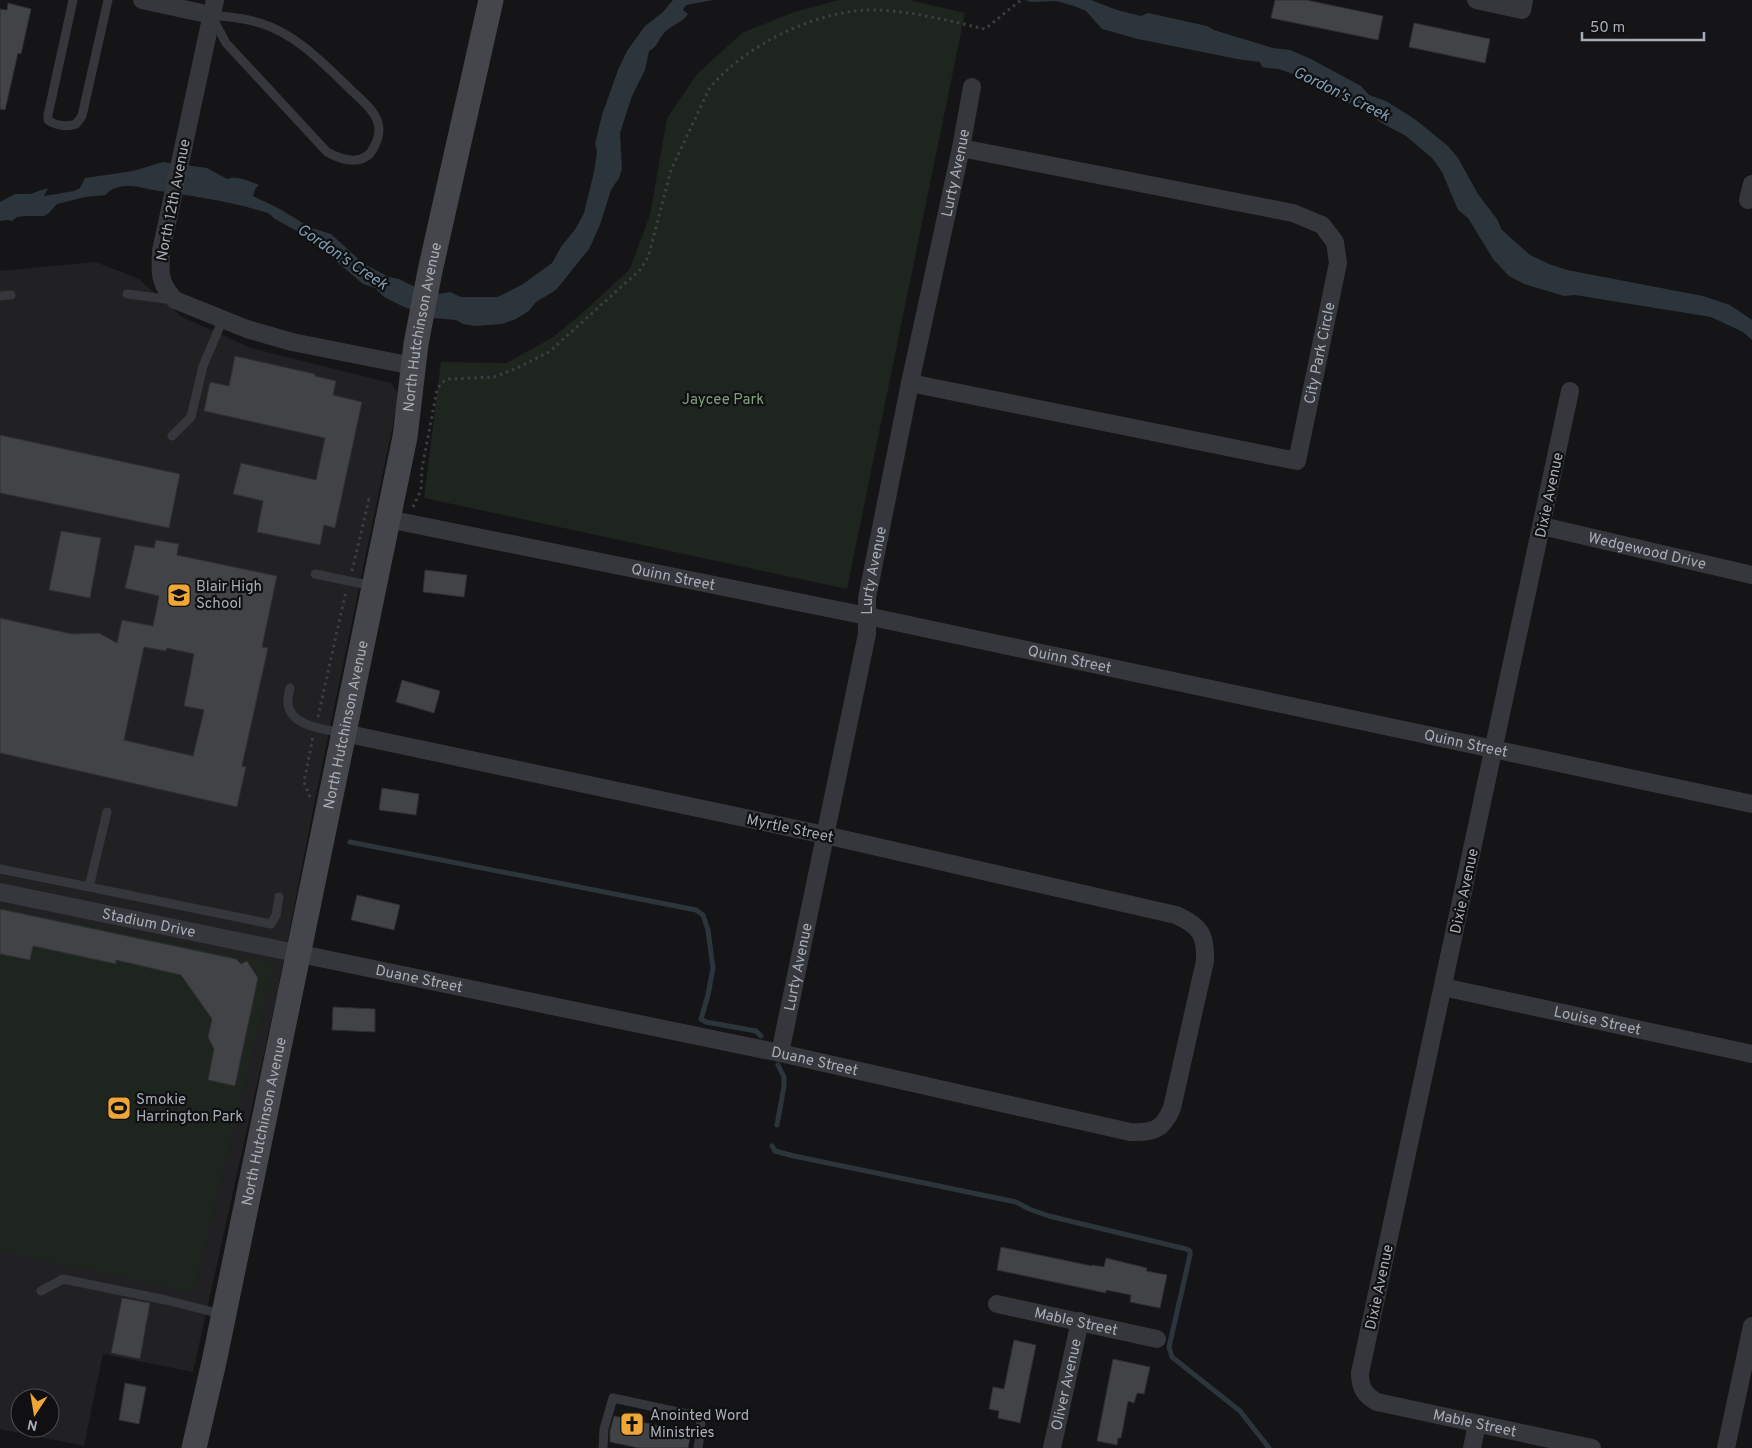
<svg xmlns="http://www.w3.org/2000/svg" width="1752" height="1448" viewBox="0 0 1752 1448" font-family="Overpass,sans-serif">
  <rect width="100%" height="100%" fill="#151517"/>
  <path fill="#212124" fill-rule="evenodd" d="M96,262l43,17 43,38 69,31 140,35 8,12 -83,400 -39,199 -84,378 -90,-18 -19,92 -84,-17v-1158zM20,1398h30v30h-30z"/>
  <path fill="#1d251e" d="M839,0h70l56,13 -118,576 -423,-91 17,-136 65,1 46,-25 28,-23 50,-46 20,-54 17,-97 30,-44 45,-41 52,-21z
    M0,907l274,57 -81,328 -193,-41z"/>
  <path fill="#2b353b" d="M673,0h40l-27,5 -3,5 5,4c-6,9 -16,11 -23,18 -7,7 -7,15 -16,19l-4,19 -13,26 -12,37 2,36 -3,9 -8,12 -11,35 -11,24 -33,41 -20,12 -7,9 -13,8 -14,5 -27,2 -12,-2 -7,-4 -23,-2 -31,-12 -18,-9 -9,-9 -12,-4 -55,-47 -33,-18 -7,-6c-38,-12 -76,-17 -115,-23 -7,-1 -15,-4 -23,-4 -8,0 -19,1 -24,9l-21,2 -28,7 -8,9 -5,3h-18l-9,1 -5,4 -4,-1 -8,1v-19l15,-8h15l18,-6 -4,8 30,-5 6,-3 5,-10 48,-7 30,-9 44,6 20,11c10,-4 22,2 32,6l-4,4 -2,7 27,13 29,18 22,7 33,30 25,13 10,2 14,7 26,8 11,-2 11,5h36l5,-2 21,-11 29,-21 9,-16 15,-19 8,-15 10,-41 3,-21 -2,-7 7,-29 16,-45 9,-19 18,-25 18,-14z
    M1025,0h66l26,10 24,6 7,-3 59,13 7,4 59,18 17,2 21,9 50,27 8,9 17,6 30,19 32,26 10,12 20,36 19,25 5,11 28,25 19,9 18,6 136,26 27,9 22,15v20l-9,-8 -32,-15 -136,-22 -11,1 -40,-12 -15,-8 -16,-17 -25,-41 -10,-8 -16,-38 -10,-14 -26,-22 -28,-15 -5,-7 -54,-25c-5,-6 -28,-16 -37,-19 -6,-2 -13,-1 -20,-3l-2,-5 -23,-3 -99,-20 -36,-10 -16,-18 -12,-5 -18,-5 -25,1z"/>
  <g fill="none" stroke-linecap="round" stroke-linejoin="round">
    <path stroke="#2b353b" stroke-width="5" d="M350,842l346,68 7,5 5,15 5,38 -5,27 -7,24 5,3 50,9 5,5
      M777,1125l7,-39v-9l-6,-12
      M772,1146l3,5 19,5 222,46 13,7 20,7 137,33 4,2v4l-21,92 3,10 68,54 29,37"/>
  </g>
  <path fill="#414347" stroke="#2f2f33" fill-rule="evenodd" d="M1275,0h31l77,16 -5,24 -107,-22z
    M8,3l23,6 -10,45 -3,-1 -13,57 -5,-1v-100l7,1z
    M1414,23l76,16 -5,24 -76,-16z
    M235,356l80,18v2l21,5 -3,14 29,7 -27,126 -11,-3 -4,20 -63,-13 6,-31 -30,-7 8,-31 75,17 9,-42 -121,-27 6,-29 19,4z
    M0,435l180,39 -11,54 -169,-35z
    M61,531l40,7 -11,60 -41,-8z
    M156,540l23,4 -2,11 100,21 -15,71 6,1 -26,118 4,1 -9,40 -237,-54v-135l72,16 27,-1 18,10 5,-23 31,6 6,-30 -34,-8 10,-43 19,3zM144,647l22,4 1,-3 27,6 -10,52 20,4 -11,46 -69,-16z
    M425,570l42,5 -3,22 -41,-5z
    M402,680l38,11 -6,22 -38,-11z
    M382,788l37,6 -3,21 -37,-5z
    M357,895l43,10 -6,25 -43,-10z
    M0,909l236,50 5,5 6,-3 11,17 -23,108 -27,-6 6,-31 -6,-12 4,-18 -31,-44 -65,-15v4l-83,-18 -3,14 -30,-6z
    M333,1007l42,2v23l-43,-2z
    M1001,1247l91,19v-1l12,2 2,-9 41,10 -1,3 21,4 -7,33 -30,-6 1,-7 -25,-5v3l-109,-23z
    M122,1298l28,5 -10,56 -29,-6z
    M1014,1340l22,5 -16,78 -22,-5 1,-7 -10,-2 4,-22 11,2z
    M1113,1359l37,8 -6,27 -7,-1 -3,10 -6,-2 -7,37h-3l-1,7 -20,-4z
    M125,1383l21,4 -7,37 -20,-4z
    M614,1416l77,17 -3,15h-49l-29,-6v-11z"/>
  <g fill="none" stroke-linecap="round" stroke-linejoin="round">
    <path stroke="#3c3e43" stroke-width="3" stroke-dasharray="2.5 4" stroke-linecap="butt" d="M413,507l8,-17 1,-22 15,-78 4,-7 8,-4 45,-2 23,-9 32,-16 91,-82 8,-13 2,-7 21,-80 38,-81c35,-44 111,-81 168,-79 36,1 72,11 108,19l36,-29
      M352,571l17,-72 2,1
      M318,717l28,-126
      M310,797l-6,-15 9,-45"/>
    <path stroke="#36373c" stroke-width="9" d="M73,0l-25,115v5c8,6 20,7 28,4l6,-8 26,-116
      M211,15c17,2 34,3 49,8 36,11 63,40 89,65 10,10 25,21 29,35 2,7 0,16 -3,22 -9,22 -32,16 -48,7l-101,-109z
      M127,294l47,6
      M0,296l11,-1
      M172,436l19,-19 12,-51 20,-47
      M315,574l58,12
      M290,688c-1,5 -3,11 -2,16 3,23 37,25 55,29
      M0,869l271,55 5,-9 3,-18
      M89,887l18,-75
      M41,1291l22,-12 103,21 55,14
      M603,1448l1,-19 9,-31 88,19 -1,19 -2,12"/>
    <g stroke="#36373c" stroke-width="18">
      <path d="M142,0l69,15"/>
      <path d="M215,0l-54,251c-1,22 -2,33 14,49l72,29 45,13 121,24"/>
      <path d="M1476,0l46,10 2,-10"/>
      <path d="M1748,200l4,-16"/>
      <path id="s1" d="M910,383l387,78 41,-198 -3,-21 -13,-17 -29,-12 -332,-65"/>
      <path id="s2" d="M1570,391l-210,982c0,14 4,22 17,29l215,46"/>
      <path id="s3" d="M388,519l479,97 885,188"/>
      <path id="s4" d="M1542,526l210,49"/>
      <path id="s5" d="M0,892l780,161 350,79c23,1 33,-2 42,-24l33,-147c1,-27 -5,-35 -29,-46l-351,-80 -481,-102"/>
      <path id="s6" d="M1443,987l309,67"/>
      <path id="s7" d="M780,1053l87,-419v-36l43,-215 51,-235 11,-61"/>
      <path id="s8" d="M997,1304l160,35"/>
      <path id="s9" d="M1052,1448l28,-127"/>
      <path d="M1472,1448l5,-24"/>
      <path d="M1726,1448l26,-122"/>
    </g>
    <path stroke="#44464c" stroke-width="25" id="s10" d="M194,1448l20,-86 191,-925 11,-93 14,-73 61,-271"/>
  </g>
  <defs>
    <g id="school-square" transform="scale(1.25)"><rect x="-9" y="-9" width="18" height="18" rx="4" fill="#eea636" stroke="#101012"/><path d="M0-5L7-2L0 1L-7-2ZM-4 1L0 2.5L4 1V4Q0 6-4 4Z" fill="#111"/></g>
    <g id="stadium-square" transform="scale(1.25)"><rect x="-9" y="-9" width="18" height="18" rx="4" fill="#eea636" stroke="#101012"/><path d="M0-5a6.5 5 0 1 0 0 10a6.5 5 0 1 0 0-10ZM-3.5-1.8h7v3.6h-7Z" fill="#111"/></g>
    <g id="church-square" transform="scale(1.25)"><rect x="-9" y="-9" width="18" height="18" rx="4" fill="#eea636" stroke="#101012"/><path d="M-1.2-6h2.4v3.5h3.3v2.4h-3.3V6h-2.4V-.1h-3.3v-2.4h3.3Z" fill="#111"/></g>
  </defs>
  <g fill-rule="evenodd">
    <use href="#school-square" x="179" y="595"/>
    <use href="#stadium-square" x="119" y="1108"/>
    <use href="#church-square" x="632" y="1424"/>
  </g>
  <g text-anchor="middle" stroke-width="4.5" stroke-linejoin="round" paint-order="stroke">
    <g font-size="15" fill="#a7adb7" stroke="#101012">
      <text dy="5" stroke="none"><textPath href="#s7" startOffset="898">Lurty Avenue</textPath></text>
      <text transform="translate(173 200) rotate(-79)" y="5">North 12th Avenue</text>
      <text dy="5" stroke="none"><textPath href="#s10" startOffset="1144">North Hutchinson Avenue</textPath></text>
      <text dy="5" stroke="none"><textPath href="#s1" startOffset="505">City Park Circle</textPath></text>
      <text transform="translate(1549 495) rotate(-78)" y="5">Dixie Avenue</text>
      <text dy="5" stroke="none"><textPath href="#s4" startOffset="108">Wedgewood Drive</textPath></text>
      <text dy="5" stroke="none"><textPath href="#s7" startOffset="492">Lurty Avenue</textPath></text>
      <text dy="5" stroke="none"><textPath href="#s3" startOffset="291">Quinn Street</textPath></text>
      <text dy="5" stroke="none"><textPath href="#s3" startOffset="696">Quinn Street</textPath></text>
      <text dy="5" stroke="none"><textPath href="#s10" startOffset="739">North Hutchinson Avenue</textPath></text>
      <text dy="5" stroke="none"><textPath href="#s3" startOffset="1101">Quinn Street</textPath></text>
      <text transform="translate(790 828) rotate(12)" y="5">Myrtle Street</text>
      <text transform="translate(1464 891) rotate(-78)" y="5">Dixie Avenue</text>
      <text dy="5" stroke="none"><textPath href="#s5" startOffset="152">Stadium Drive</textPath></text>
      <text dy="5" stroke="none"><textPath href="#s7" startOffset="88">Lurty Avenue</textPath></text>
      <text dy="5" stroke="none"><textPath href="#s5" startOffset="428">Duane Street</textPath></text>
      <text dy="5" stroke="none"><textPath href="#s6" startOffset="158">Louise Street</textPath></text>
      <text dy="5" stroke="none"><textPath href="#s5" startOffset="832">Duane Street</textPath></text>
      <text dy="5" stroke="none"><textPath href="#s10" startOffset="334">North Hutchinson Avenue</textPath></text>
      <text transform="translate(1379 1287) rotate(-78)" y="5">Dixie Avenue</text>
      <text dy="5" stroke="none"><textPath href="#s8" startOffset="81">Mable Street</textPath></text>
      <text dy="5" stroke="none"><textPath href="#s9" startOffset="65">Oliver Avenue</textPath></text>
      <text dy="5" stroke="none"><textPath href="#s2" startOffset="1140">Mable Street</textPath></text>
    </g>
    <g font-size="15" fill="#7fa17f" stroke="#101012">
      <text x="723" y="404">Jaycee Park</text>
    </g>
    <g font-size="15" fill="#a7adb7" stroke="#101012" text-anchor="start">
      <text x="196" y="591">Blair High<tspan x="196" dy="17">School</tspan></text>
      <text x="136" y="1104">Smokie<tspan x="136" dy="17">Harrington Park</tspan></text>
      <text x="650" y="1420">Anointed Word<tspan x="650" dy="17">Ministries</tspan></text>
    </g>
    <g font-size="16" font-style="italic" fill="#7f9cb1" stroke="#101012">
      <text transform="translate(1342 93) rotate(26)" y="6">Gordon's Creek</text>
      <text transform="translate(343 256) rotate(34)" y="6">Gordon's Creek</text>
    </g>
  </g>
  <g transform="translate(35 1413) rotate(192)"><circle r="24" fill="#101012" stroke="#4c4f54"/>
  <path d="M0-4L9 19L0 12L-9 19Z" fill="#eea636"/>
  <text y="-8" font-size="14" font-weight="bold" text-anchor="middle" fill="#a7adb7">N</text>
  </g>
  <path d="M1582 32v8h122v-8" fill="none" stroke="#a7adb7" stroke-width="2.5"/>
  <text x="1590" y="32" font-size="15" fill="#a7adb7" stroke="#101012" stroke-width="4" paint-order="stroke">50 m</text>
</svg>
